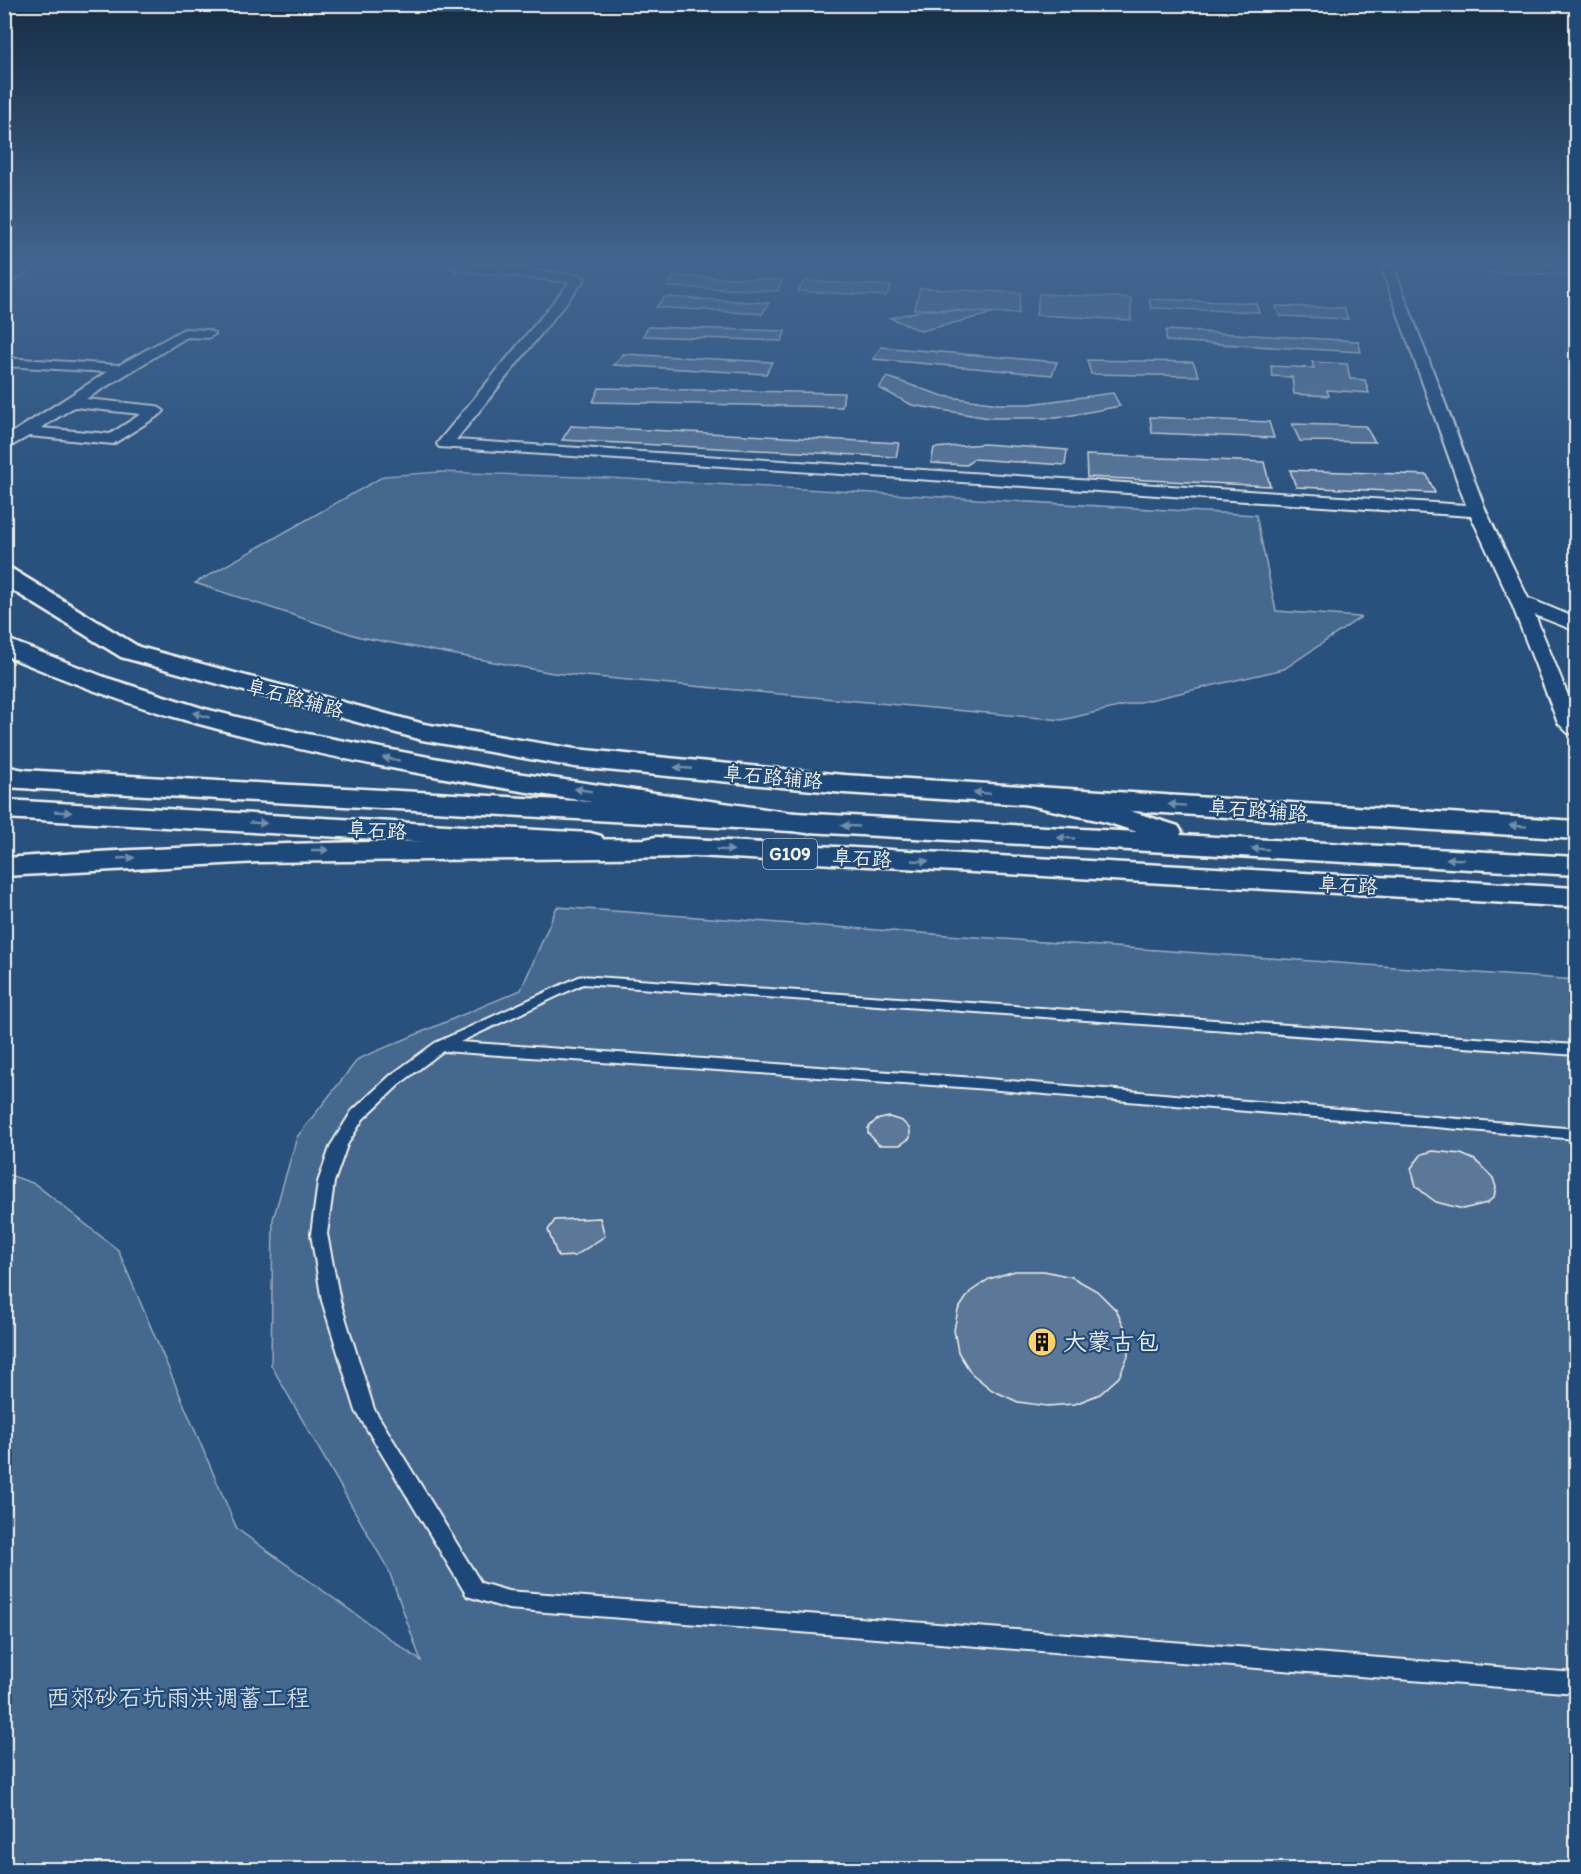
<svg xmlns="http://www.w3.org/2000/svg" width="1581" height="1874" viewBox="0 0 1581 1874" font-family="Itim,'LXGW WenKai TC',sans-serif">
  <rect width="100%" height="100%" fill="#28517e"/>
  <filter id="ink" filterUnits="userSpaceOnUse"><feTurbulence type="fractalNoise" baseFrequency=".0167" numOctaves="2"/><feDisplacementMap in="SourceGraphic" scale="12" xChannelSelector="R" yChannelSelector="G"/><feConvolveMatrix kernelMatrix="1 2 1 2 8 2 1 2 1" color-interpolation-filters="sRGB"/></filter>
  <g filter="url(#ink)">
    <path fill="#45688e" stroke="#9cacbb" stroke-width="1.5" d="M739,266h124l-2,5z
      M440,472l169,6 647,37 20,96 85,6 -77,52 -222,51 -509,-47 -193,-36 -165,-54 189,-107z
      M557,907l1019,73v889h-1571l-1,-696 31,11 83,66 119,279 184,132 -32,-90 -118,-206 2,-146 24,-82 61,-78 163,-69z"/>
    <path fill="#5b7899" stroke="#f4f1e8" stroke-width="1.5" d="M674,276l108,4 -4,11 -110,-4z
      M804,281l87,5 -5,10 -88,-5z
      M920,288l101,5 -3,21 -104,-5z
      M1039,294l92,4v22l-95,-5z
      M665,297l104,6 -7,11 -106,-7z
      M1149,299l107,4 3,9 -108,-4z
      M1276,306l68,2 4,11 -69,-3z
      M928,309l66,4 -73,18 -31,-13z
      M648,327l137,4 -3,10 -139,-5z
      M1166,330l192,11 3,11 -195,-11z
      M881,347l176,15 -5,13 -179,-16z
      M623,354l149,8 -6,12 -152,-9z
      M1087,360l106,2 6,14 -108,-2z
      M1312,362l35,2 3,15 15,1 4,13 -42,-3 2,6 -35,-2 -2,-17 -20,-1 -1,-10 43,2z
      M887,377l56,19 55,8h32l83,-11 7,13 -63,12h-68l-77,-13 -33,-17z
      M599,388l245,5 -2,14 -249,-5z
      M1150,417l119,5 5,16 -122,-5z
      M1292,424l73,2 10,16 -75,-1z
      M571,426l328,17 -3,14 -334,-17z
      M984,444l83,6 -2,15 -92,-6 -6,6 -36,-2 3,-15z
      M1086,455l178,7 6,24 -183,-9z
      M1290,470l137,5 8,18 -139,-6z
      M889,1117l13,4 8,8v9l-10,7h-21l-11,-12v-5l8,-8z
      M1433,1151l28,3 14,6 18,18 3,9 -2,10 -7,6 -24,6 -27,-7 -11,-8 -9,-8 -5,-18 11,-14z
      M600,1218l5,18 -30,20 -17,1 -10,-27 7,-10z
      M1015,1271h29l28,6 25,14 19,19 11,22 1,24 -9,21 -19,17 -25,10 -28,2 -29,-4 -26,-12 -21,-17 -13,-21 -4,-22 4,-20 12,-18 19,-13z"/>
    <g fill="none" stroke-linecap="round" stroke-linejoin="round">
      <g stroke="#f4f1e8" stroke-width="4">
        <path id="service" d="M581,976l995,69v10l-993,-71 -123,58 515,36 601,51v10l-601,-51 -532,-37 -42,32 -38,36 -16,26 -13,37 -7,52 13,67 34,108 107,174 27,8 1068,82v20l-1068,-84 -41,-13 -111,-185 -34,-110 -11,-67 7,-52 13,-37 21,-34 39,-36 44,-32z"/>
      </g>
      <g stroke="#f4f1e8" stroke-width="4">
        <path id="minor" d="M22,266h15l-33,19v-9z
          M450,266h42l87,9 6,4 -129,161 1010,65 -85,-239h12l93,245 42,87 48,20v13l-41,-16 41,100v19l-8,-1 -10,-10 -47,-121 -40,-86 -1032,-69 -2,-3 2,-3 131,-159 -114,-12z
          M184,329l24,1 7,4 -7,4 -21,-1 -101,62 70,7 8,5 -3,3 -48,30 -84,-8 -25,14v-12l103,-66 -103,-6v-8l115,7zM74,407l67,7 -31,20 -69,-6z"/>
      </g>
      <g stroke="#f4f1e8" stroke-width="4">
        <path id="tertiary" d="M1478,266h98v8l-90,-3z"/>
      </g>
      <g stroke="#f4f1e8" stroke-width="5">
        <path id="secondary" d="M4,567l8,2 127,78 285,77 151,25 269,26 732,46v18l-732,-46 -269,-26 -153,-27 -301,-83 -117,-72z"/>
      </g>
      <g stroke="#f4f1e8" stroke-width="5">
        <path id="trunk" d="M4,769l1133,63 -31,-10 -86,-19 -5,-6 5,-6 10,-3 94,21 54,17 4,6 -2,3 396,22v18l-1572,-88z
          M4,800l586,33 11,3 4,6 -4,6 -11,3 -586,-33z
          M656,837l920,51v19l-931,-54 -4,-7 4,-7z"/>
      </g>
      <g stroke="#f4f1e8" stroke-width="5">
        <path id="motorway" d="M4,638l103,40 98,31 92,23 205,39 305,44 11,3 4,6 -4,6 -11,3c-208,-30 -417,-56 -619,-112 -63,-17 -123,-41 -184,-66z
          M4,766l40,8 5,6 -5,6 -10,3 -30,-5z
          M685,839l11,2 4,7 -4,7 -11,2 -426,5 -255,14v-18c227,-17 454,-18 681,-19z"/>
      </g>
      <use href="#service" fill="#1f4a7a" fill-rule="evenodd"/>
      <use href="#minor" fill="#1f4a7a" fill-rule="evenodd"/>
      <use href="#tertiary" fill="#1f4a7a" fill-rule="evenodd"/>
      <use href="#secondary" fill="#1f4a7a" fill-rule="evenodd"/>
      <use href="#trunk" fill="#1f4a7a" fill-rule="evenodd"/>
      <use href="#motorway" fill="#1f4a7a" fill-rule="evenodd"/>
    </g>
    <defs><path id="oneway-solid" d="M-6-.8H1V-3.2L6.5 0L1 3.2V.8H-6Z" transform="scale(1.5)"/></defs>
    <g fill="#748da6">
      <use href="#oneway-solid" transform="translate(201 715) rotate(-164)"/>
      <use href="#oneway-solid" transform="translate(391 759) rotate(-170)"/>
      <use href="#oneway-solid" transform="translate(683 768) rotate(-175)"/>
      <use href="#oneway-solid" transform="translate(583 790) rotate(-171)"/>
      <use href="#oneway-solid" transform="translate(982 793) rotate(-176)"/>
      <use href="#oneway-solid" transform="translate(1177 805) rotate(-176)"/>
      <use href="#oneway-solid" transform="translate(63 812) rotate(3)"/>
      <use href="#oneway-solid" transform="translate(258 823) rotate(3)"/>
      <use href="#oneway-solid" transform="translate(850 826) rotate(-177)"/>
      <use href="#oneway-solid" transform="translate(1518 826) rotate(-176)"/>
      <use href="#oneway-solid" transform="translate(1066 838) rotate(-177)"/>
      <use href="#oneway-solid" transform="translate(1260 849) rotate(-177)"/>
      <use href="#oneway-solid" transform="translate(320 850)"/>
      <use href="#oneway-solid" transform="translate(725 850) rotate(3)"/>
      <use href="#oneway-solid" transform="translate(126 858) rotate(-3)"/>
      <use href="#oneway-solid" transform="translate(1455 859) rotate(-177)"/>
      <use href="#oneway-solid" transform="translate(920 861) rotate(3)"/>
    </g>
  </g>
  <linearGradient id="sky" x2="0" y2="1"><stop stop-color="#162d45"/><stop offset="0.5" stop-color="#42658f"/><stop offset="1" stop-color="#42658f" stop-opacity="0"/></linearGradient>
  <rect width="1581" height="528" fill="url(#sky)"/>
  <defs>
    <g id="building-disc" transform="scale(1.5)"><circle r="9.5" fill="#ffd166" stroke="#1f4a7a"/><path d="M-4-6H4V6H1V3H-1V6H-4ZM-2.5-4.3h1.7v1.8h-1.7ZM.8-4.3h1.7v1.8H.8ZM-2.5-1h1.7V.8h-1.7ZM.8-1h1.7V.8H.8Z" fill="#111"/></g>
  </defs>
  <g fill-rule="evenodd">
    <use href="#building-disc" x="1042" y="1342"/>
  </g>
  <g text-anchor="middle" stroke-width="4.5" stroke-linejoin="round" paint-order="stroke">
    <rect fill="#1f4a7a" stroke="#b4bfc7" stroke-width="1.5" x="763" y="839" width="54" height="30" rx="4.5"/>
    <g font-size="18" font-weight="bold" fill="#f4f1e8">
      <text x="790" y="860">G109</text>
    </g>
    <g font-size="20" fill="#f4f1e8" stroke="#1f4a7a">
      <text transform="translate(295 698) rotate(15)" y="7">阜石路辅路</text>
      <text transform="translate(773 777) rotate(5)" y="7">阜石路辅路</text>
      <text transform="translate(1258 810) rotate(4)" y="7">阜石路辅路</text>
      <text transform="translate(377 830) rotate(3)" y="7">阜石路</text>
      <text transform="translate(862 858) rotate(3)" y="7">阜石路</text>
      <text transform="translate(1348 885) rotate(3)" y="7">阜石路</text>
    </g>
    <g font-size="24" fill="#f4f1e8" stroke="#1f4a7a" text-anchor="start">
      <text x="1063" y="1350">大蒙古包</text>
    </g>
    <g font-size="24" fill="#dadcda" stroke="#1f4a7a">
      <text x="178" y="1706">西郊砂石坑雨洪调蓄工程</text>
    </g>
  </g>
  <rect width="1581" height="1874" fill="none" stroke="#1f4a7a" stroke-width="24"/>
  <rect x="12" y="12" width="1557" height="1850" fill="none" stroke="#f4f1e8" stroke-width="2" filter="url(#ink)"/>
</svg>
